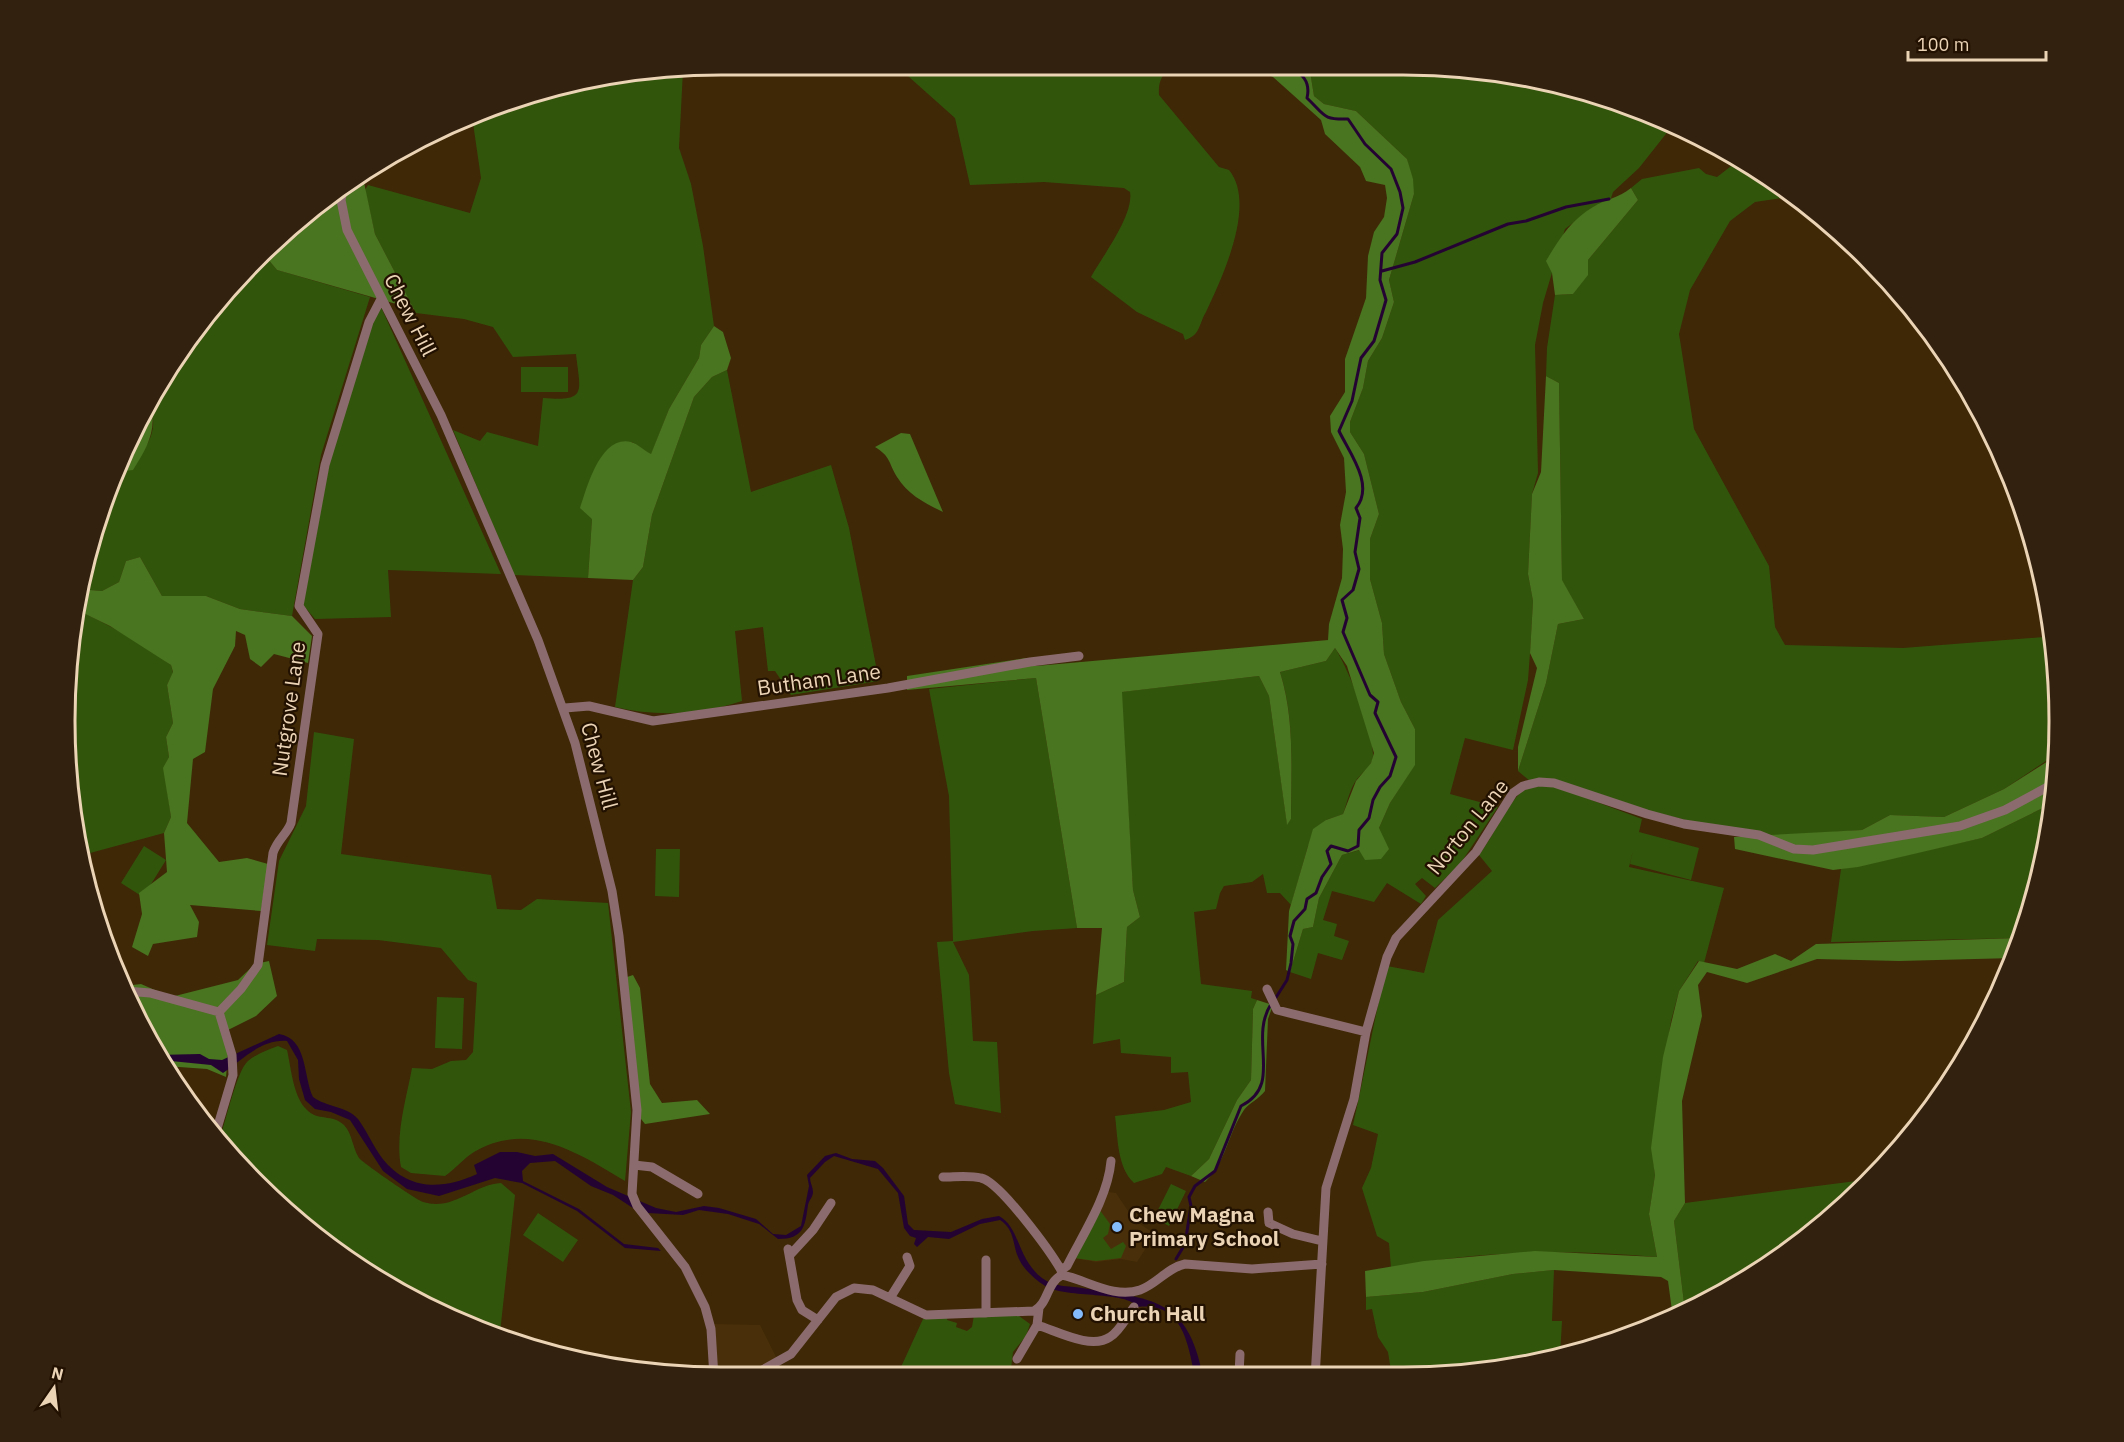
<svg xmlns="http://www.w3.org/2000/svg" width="2124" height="1442" viewBox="0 0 2124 1442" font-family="'IBM Plex Sans',sans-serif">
  <rect width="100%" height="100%" fill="#3e2806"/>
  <path fill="#4a300a" d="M1108,1192l8,1 18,27 21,14 -18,28 -16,-3 -25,3 -22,-4z
    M712,1324l48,1 26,52h-67z"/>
  <path fill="#32550c" d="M1309,65h94l128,12 142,48 -34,43 -26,24 -3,9 -15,5 -30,23 -22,74 -8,42 3,128 -6,21 -4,80 5,27 -3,52 -2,27 -15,70 -48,-12 -15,56 48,13 -38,57 -25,24 -13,-10 -7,6 11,12 -5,8 -34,-21 -13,19 -42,-11 -9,29 14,4 -3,12 15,5 -7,19 -24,-7 -7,26 -21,-7 13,-43 10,-2 6,-29 23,-43 18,-5 19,-22 11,-25 25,-39v-35l-14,-27 -17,-48 -2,-31 -12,-44v-40l9,-25 -15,-60 -14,-22v-10l13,-34 5,-27 14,-23 12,-36 -5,-22 25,-86 -7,-35 -51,-48 -32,-7 -10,-8z
    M1172,66c-10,9 -14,15 -13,29l60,72 10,3c28,34 -7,108 -23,142 -4,6 -6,16 -10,21 -2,3 -8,6 -11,7l-2,-6 -46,-22 -46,-35c11,-20 43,-62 39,-85l-6,-4 -80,-6 -74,3 -15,-67 -56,-50z
    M635,70h48l-4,78 12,36 12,62 11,80 -13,19 -2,13 -30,51 -18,46 -19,-13 -40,77 -4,59 -74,-3 -61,-145 27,11 7,-9 51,14 5,-48c45,4 37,-6 33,-44l-63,3 -20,-30 -29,-8 -48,-6 -41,-79 -10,-44 3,-5 102,28 11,-35 -8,-55 8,-6v-3l29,-15z
    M1739,160l57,36 -41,6 -25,19 -40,69 -11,44 15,95 75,137 6,61 10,18 118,3 141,-11 5,39 3,81 -48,32 -60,28 -54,-2 -28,15 -71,5 -23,1 -82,-16 -156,-39 -12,-10 28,-88 12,-59 26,-5 -22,-38 -3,-198 -13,-7 1,-28 8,-53 18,-1 15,-34 50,-60 -7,-12 11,-9 57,-11 7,6 11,3z
    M266,249l1,9 10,12 93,27 -49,158 -29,161 -52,-7 -34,-13h-44l-22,-39 -14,4 -7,21 -17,9 -24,-2 36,-119 6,-10 4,11c20,-20 35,-34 27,-64l49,-86z
    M381,307l120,267 -113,-4 3,47 -76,2 -12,-14 26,-140 42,-142z
    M521,367h47v25h-47z
    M727,370l24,122 80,-27 18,63 30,153 -88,14 -16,-24h-7l-5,-44 -28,4 7,70c-41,14 -85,16 -127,6l18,-127 10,-13 9,-52 42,-118 18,-20z
    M75,609c34,16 67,33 96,56l2,8 -6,12 6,38 -7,14 3,20 -5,11 7,49 -7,16 -85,23 -13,-178z
    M1335,648c12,18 44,94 37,113 -3,7 -10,12 -15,18 -7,9 -10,24 -14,35l-17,6 -18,26 -17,59 -11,-12h-13l-4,-19 -11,8 -28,4 -4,7 -4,16 -22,3 7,72 51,7 -1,7 6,2 -4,9 -2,71 -14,20 -28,59 -18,17 -25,-9 -4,7 -28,9c-17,-16 -16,-45 -19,-67l49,-6 27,-8 -3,-30 -17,1v-16l-50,-4 -1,-14 -27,5 3,-49 28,-13 3,-55 13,-10 -7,-27 -12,-198 138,-16 10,20 18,128 4,-5c0,-49 4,-101 -11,-147l46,-11z
    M1036,678l41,250 -44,3 -80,11 16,33 4,66 24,1 4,71 -46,-9 -6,-31 -12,-131 16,-1 -4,-145 -20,-107z
    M314,732l40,7 -13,115 150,21 6,34 24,1 16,-11 71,4 23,209 -6,69c-47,-28 -97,-61 -151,-29 -10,6 -19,17 -29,24l-34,-3 -10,-6c-6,-32 5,-67 11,-99l20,1 19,-8 15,-1 7,-8 4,-69 -9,-3 -27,-32 -63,-8 -61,-1 -2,12 -48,-6 12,-84 27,-55z
    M1542,786h12l88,33 -3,13 60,16 -8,32 -61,-16 3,-13 -4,16 95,21 -20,75 -6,-2 -19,30 -8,30 -14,87 -5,40 3,27 -6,39 8,43c-89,-8 -178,-7 -266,11l-2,-25 -12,-7 -15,-48 9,-20 7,-34 -25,-9c12,-53 21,-106 34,-159l37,7 14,-53 54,-49 -13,-16c12,-15 32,-57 44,-64 5,-4 13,-4 19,-5z
    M2051,804l-4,45 -27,89 -189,4 10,-73 141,-31z
    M144,846l22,14 -23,37 -22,-14z
    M656,849h24l-1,48 -24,-1z
    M437,997l27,1 -2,51 -27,-1z
    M278,1046l9,4c4,17 6,47 20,60 10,11 26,4 37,15 9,10 8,22 15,33 4,5 56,41 64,44 3,1 10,2 13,2 24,0 42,-20 65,-21l14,12 -15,138 -70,-23 -108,-68 -65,-57 -37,-48c6,-16 17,-67 28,-76 8,-7 20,-11 30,-15z
    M1872,1179l-104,88 -83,44 -11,-90 11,-18z
    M1171,1184l15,7 -17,35 -15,-8z
    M1099,1209l11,15 -2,10 -5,4 8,11 12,-7 3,4 -5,12 -25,3 -22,-3z
    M538,1213l40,27 -15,22 -40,-27z
    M1554,1270l-2,51h10l-2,35 -29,9 -139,12 -4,-25 -10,-15 -6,-28 -6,1v-13l57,-5 90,-18z
    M974,1315l45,1 11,8 -4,12 -13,16 -3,25 -114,1 27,-59 25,-3 -1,4 10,3 -1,4 11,4 5,-4z"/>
  <path fill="#497420" d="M1309,65l5,31 10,8 32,7 51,48 6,20 1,15 -25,86 5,22 -12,36 -14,23 -5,27 -13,34v10l14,22 15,60 -9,25v40l12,44 2,31 17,48 14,27v36l-25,38 -11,25 10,21 -8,10 -16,1 -6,-10 -17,5 -23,43 -6,29 -10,2 -13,43 -4,-2 3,-59 24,-82 13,-9 17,-6 13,-33 15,-18 3,-10 -27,-87 -12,-18 -9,13 -46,11c15,47 11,99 11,147l-4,6 -18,-129 -10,-20 -137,16 11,198 7,27 -13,10 -3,55 -28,13 6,-67h-25l-41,-250 -129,12v-14l119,-18 10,8 292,-26 1,-16 13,-46 1,-29 -3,-24 6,-33 -2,-34 -13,-26 -1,-16 15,-24v-33l21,-61 2,-42 6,-24 10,-15 3,-19 -2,-13 -19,-4 -6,-14 -35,-33 -4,-14 -48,-43 -23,-11z
    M362,173l13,61 39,75 -137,-39 -10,-12 -1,-9z
    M1631,188l7,12 -50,60v15l-15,19 -18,1 -3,-22 -6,-12c13,-22 25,-41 47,-54 13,-8 26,-9 38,-19z
    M714,326l9,6 8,26 -4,12 -15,7 -18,20 -42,118 -9,52 -10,13 -45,-2 4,-59 -12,-11c7,-20 20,-73 51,-66 7,2 14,9 20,12l18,-45 30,-51 2,-13z
    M1546,376l13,7 3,197 22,39 -26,5 -12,59 -28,88v-24l19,-79 -7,-15 3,-52 -5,-27 4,-80 9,-22z
    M151,407c6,24 -5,43 -18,63l-9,1 -4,-11z
    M901,433l9,1 33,78c-18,-9 -35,-17 -46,-35 -9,-15 -6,-20 -22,-30z
    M140,557l22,39h44l34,13 52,7 20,20 -4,27 -34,-9 -13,13 -11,-8 -5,-24 -9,-4 -1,15 -22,43 -8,63 -12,7 -6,64 32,39 28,-4 21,6 -7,47 -71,-6 9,17 -2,15 -44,7 -5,12 -16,-9 10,-33 -3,-21 28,-21 -3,-39 7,-16 -8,-49 6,-11 -3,-20 7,-14 -6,-38 6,-13 -2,-7 -61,-39 -35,-17 3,-20 24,2 17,-9 7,-21z
    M2056,756l-5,48 -69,34 -124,29 -25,3 -98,-21 -1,-12 128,-7 28,-15 54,2 60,-28z
    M2020,938l-6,20 -115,3 -82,-2 -70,24 -40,-11 -9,13 4,31 -20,85 3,102 -11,18 11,90 -12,7 -5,-37 -7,-4 -107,-7 -41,4 -90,18 -57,5 -1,-26 59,-10 111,-10 122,6 -8,-43 6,-39 -4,-27 12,-91 16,-66 20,-30 38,8 38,-15 16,7 25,-17z
    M269,961l8,35 -21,20 -30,15 2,23 -2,23 -19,-8 -42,-3 -13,-17 -28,-63 17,-2 30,13 67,-17 17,-16z
    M633,975l7,13 10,96 12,19 35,-3 13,14 -65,10 -4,-5 -14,-142z
    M1257,1000l16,5 -5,14 -3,72c-6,8 -16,12 -21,19 -16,23 -18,53 -39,72l-14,-6 18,-17 28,-59 14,-20 2,-71z"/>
  <path fill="#240333" d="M279,1034c29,5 24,42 34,63 13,10 34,9 45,22 9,12 15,27 24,39 26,33 60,32 95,16l-3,-9 26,-13h17l18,4 18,-2 54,33 49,21 20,4 28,-6 15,2 37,11 17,15 13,1 15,-9 8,-40 -2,-11 18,-19 11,-3 16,6 23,2 8,7 21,28 4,28 6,6 37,2 31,-13 17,-3c21,11 18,43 43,62 12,9 26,8 40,10 70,11 106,9 121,89h-8c-7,-33 -12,-75 -57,-70 -11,-16 -71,-9 -91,-20 -9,-5 -22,-16 -27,-26 -8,-14 -4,-31 -20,-41l-20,4 -31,15 -21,-2 -11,10 -3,-3 2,-6 -6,-2 -6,-8 -6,-35 -20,-24 -44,-13 -9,6 -15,16c0,5 3,9 3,14 0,5 -4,8 -5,13 -3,21 -4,34 -30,34l-19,-15 -31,-10 -29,-4 -16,5 -35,-2 -12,-3 -23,-15 -22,-9 -36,-25 -25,2 -8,8 1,10 56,28 45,35 34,4 3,3 -36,-3 -48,-37 -55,-28 -27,-5 -56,18 -32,-7 -24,-18 -33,-51 -19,-8 -16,-3 -10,-9 -6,-21 -1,-19 -11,-19c-26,-2 -45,19 -64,32l-12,-8 -50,-5 -4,-5 43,-1 9,5 13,1z"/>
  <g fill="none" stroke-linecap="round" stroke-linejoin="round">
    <path stroke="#240333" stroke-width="3" d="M1382,271l33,-9 93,-38 18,-3 40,-14 43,-8
      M1275,999l12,-19 4,-17 2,-19 -3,-8 4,-15 11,-12 2,-10 9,-6 6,-16 9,-13 -4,-13 4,-5 17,5 10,-5 1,-16 10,-12 4,-18 7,-13 10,-11 6,-19 -21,-44 3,-11 -8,-7 -27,-63 4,-14 -5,-18 11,-10 6,-21 -4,-17 5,-34 -4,-10c19,-23 -7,-56 -17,-77l13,-30 9,-43 13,-17 10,-34 2,-7 -6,-20 2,-27 15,-19 6,-26 -3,-16 -9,-23 -26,-25 -17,-25c-26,1 -23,-4 -41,-21 4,-17 -5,-24 -19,-33
      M1176,1259l9,-15 6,-38 -2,-9 6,-11 20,-15 26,-65c43,-21 7,-66 30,-102"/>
    <path stroke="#8c6b6e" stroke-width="9" d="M344,185l-3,15 6,30 94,185 97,225 37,103 37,148 7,45 18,174 -5,84 5,12 48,61 20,40 6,22 3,48
      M565,708l24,-2 64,15 235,-33 142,-26 49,-6
      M1267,989l10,21 89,22
      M126,991l24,2 69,19
      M219,1012l22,-23 17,-24 15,-112c4,-13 14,-19 18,-30l27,-189 -19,-28 26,-141 44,-143 12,-23
      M216,1132l17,-57 -1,-20 -13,-43
      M634,1165l18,2 46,27
      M943,1177c12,0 26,-2 38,1 19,4 69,73 80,92
      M1268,1212l1,11 24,11 29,7
      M788,1249l9,51 5,10 16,10
      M790,1255l23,-25 18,-27
      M1062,1275c25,5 52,24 78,15 17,-6 27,-22 45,-26l67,5 70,-5
      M1062,1275l-1,-5 6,-4c16,-32 41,-69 44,-105
      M890,1298l20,-32 -3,-9
      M986,1313v-53
      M1037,1325c20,6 54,25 73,12 10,-6 17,-21 24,-30
      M1240,1354l-1,20 76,2
      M1017,1359l20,-34 2,-17
      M748,1378l43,-24 45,-57 18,-9 19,2 53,25 108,-4c15,-8 12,-28 28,-36
      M1315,1378l11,-190 28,-89 12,-67 21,-75 9,-19 80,-86 37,-59 10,-7 16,-4 15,1 93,31 37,10 75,11 35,14 19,1 147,-24 45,-16 48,-26"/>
  </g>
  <g fill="#84bbfb" stroke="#210" stroke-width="2">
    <circle cx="1117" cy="1227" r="6"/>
    <circle cx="1078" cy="1314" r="6"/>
  </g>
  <g text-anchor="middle" stroke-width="4.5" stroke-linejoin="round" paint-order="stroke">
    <g font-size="21" fill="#ebd3b6" stroke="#210">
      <text transform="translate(410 315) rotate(63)" y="7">Chew Hill</text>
      <text transform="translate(819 680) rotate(-8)" y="7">Butham Lane</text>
      <text transform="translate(289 709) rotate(-82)" y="7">Nutgrove Lane</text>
      <text transform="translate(599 766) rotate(75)" y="7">Chew Hill</text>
      <text transform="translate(1468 827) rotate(-51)" y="7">Norton Lane</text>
    </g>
    <g font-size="21" font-weight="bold" fill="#ebd3b6" stroke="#210" text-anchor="start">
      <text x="1129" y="1222">Chew Magna<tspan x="1129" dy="24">Primary School</tspan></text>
      <text x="1090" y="1321">Church Hall</text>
    </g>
  </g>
  <path d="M0 0H2124V1442H0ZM721 75H1403A646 646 0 0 1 2049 721V721A646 646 0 0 1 1403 1367H721A646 646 0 0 1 75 721V721A646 646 0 0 1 721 75Z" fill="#32210f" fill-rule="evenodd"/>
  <path fill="none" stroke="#ebd3b6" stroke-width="3" d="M721 75H1403A646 646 0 0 1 2049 721V721A646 646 0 0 1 1403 1367H721A646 646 0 0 1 75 721V721A646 646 0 0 1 721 75Z"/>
  <g transform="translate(54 1388) rotate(14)" stroke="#221100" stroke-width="4.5" paint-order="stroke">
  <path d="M0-4.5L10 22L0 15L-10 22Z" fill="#ebd3b6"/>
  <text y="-9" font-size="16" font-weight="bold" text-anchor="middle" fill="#ebd3b6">N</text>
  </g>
  <path d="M1908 51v9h138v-9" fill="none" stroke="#ebd3b6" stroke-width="3"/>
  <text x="1917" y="51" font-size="18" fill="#ebd3b6" stroke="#221100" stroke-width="4.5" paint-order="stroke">100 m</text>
</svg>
